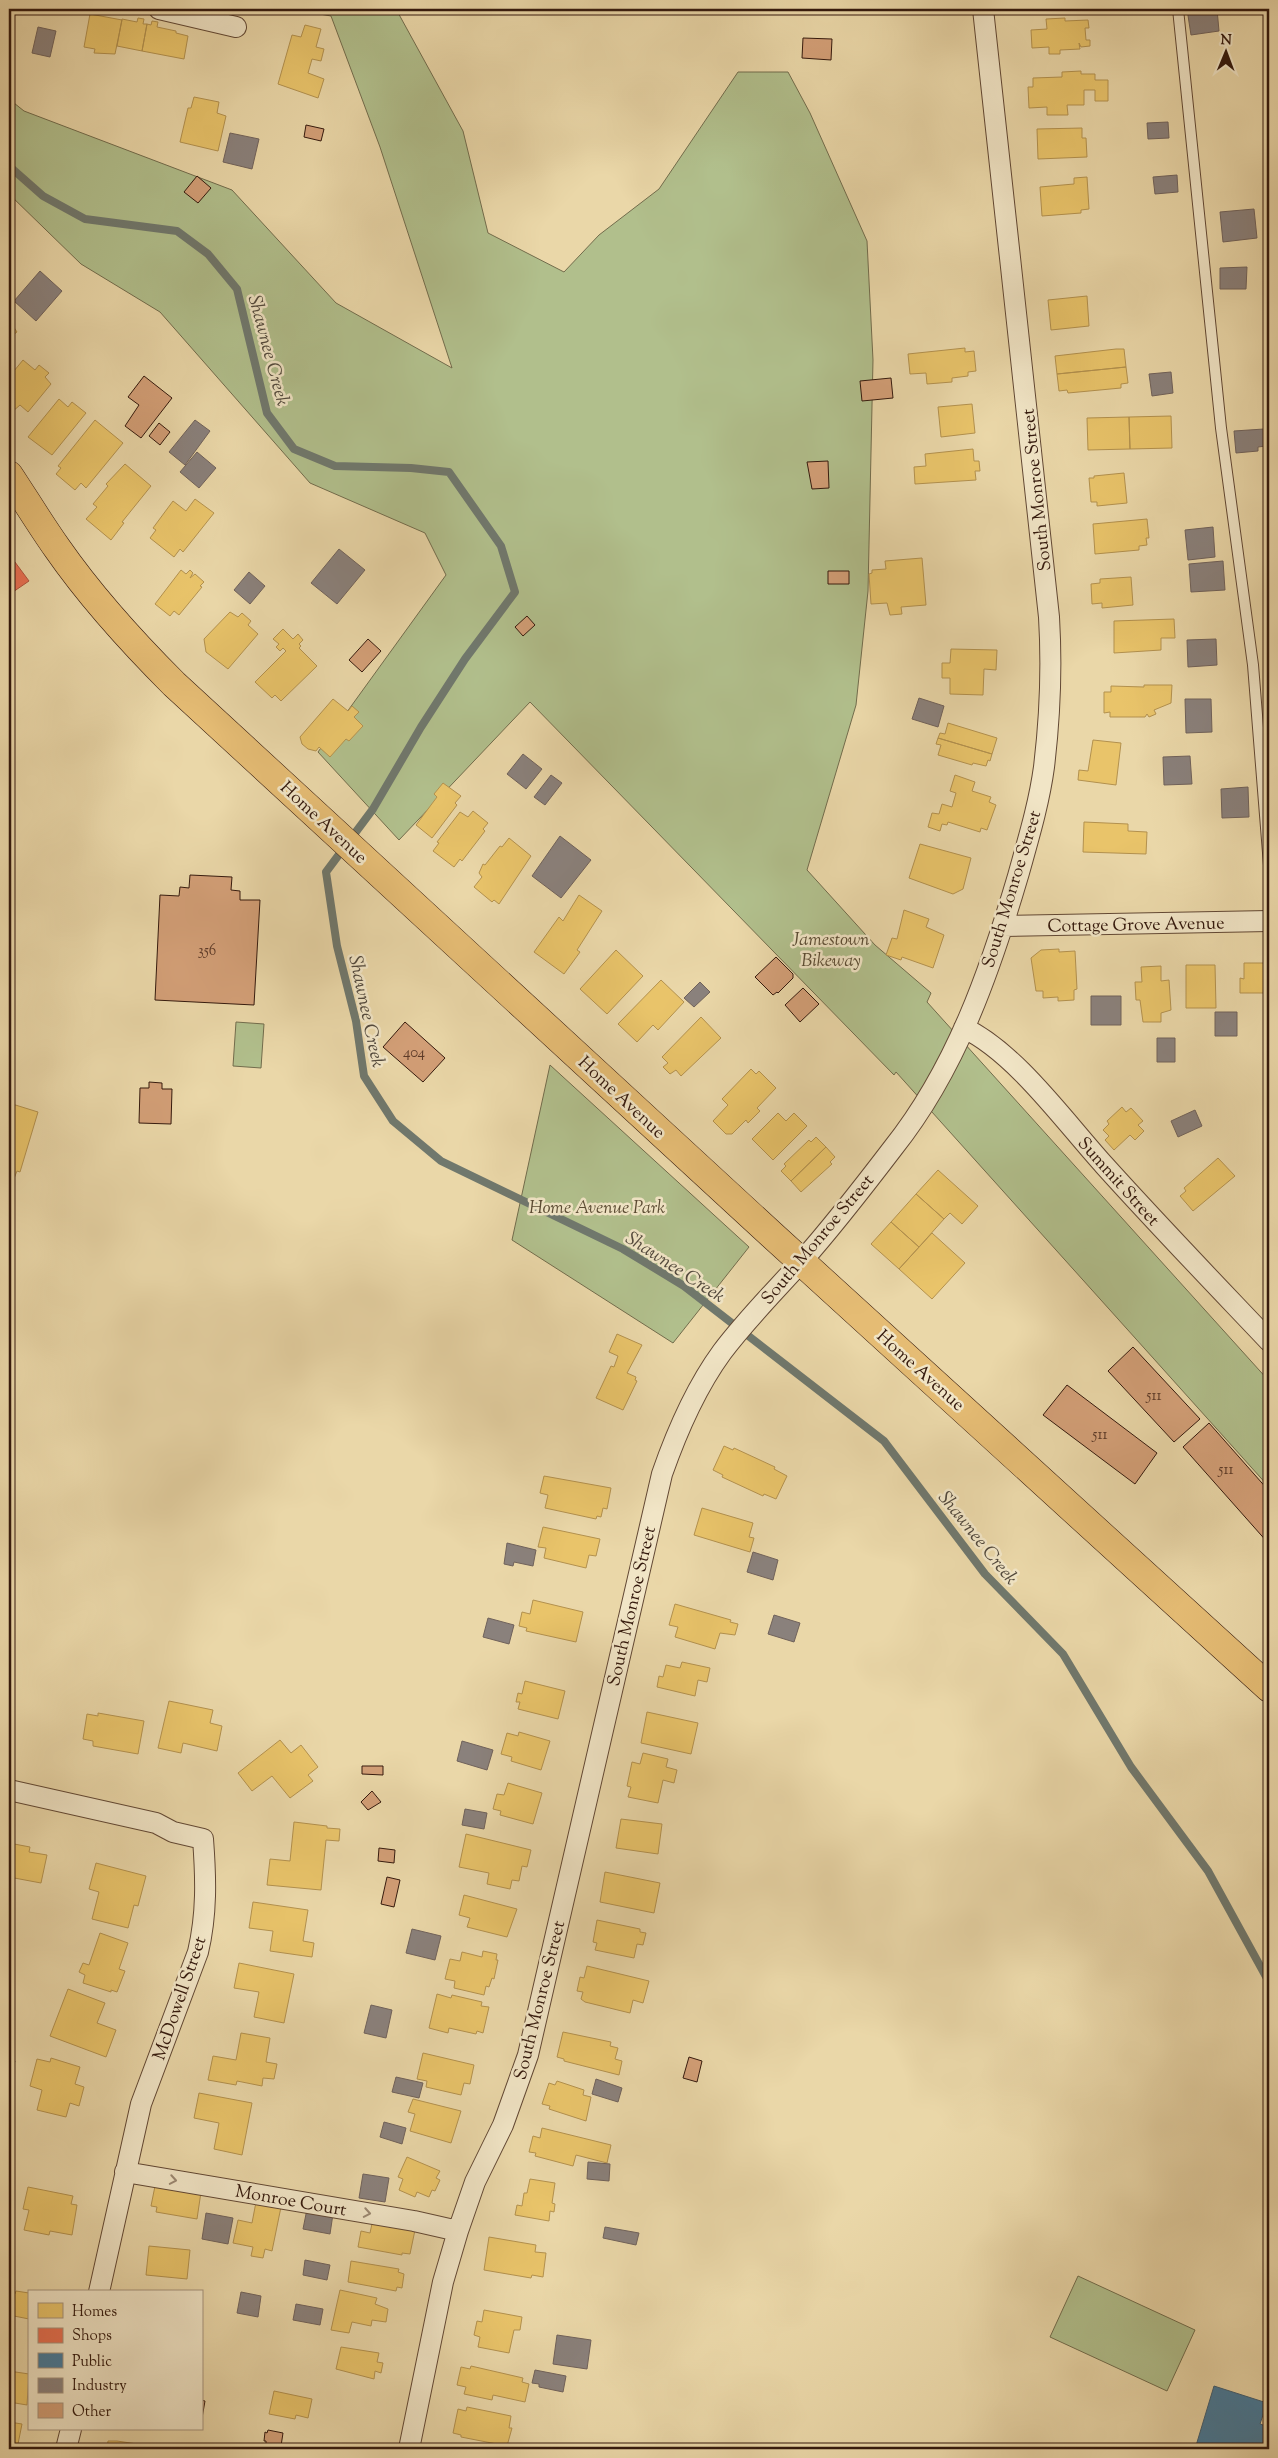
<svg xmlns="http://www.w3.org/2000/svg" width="1278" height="2458" viewBox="0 0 1278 2458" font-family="'Sorts Mill Goudy',serif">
  <rect width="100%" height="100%" fill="#ead7a8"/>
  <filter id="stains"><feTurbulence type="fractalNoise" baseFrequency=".004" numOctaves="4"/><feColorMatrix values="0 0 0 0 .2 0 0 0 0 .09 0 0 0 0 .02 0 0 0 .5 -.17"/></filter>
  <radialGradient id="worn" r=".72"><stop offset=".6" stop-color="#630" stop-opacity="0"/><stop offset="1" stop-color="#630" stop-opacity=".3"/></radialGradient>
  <path fill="#b1bf8c" stroke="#726c4c" d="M292,9h104l67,122 25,102 76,39 35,-37 60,-46 79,-117h50l22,41 57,128 6,119 -5,231 -12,114 -49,165 68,75 56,48 -4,9 342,379v106l-373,-415 -2,3 -364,-373 -131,138 -81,-88 128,-177 -21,-42 -115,-50 -150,-171 -79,-48 -72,-70v-95l15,12 208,79 104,113 116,65 -72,-221 -49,-131z
    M236,1022l28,2 -3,44 -28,-2z
    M550,1065l199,182 -76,96 -161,-103z
    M1078,2276l117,54 -28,61 -117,-54z"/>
  <path fill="#e9c46a" stroke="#b3914e" d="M90,14l32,6 -7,34 -21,-1 1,-4 -11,-2z
    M138,18l6,1 -1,5h4l-5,27 -25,-5 5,-27 15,3z
    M1065,18v3l23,-1 1,8h-4l1,12h4v6l-9,1 -2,-4 1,6 -20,1v4h-11v-7l-17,1 -1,-18 16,-1 -1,-10z
    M152,21l6,1 -1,5 19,4v2l12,3 -4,23 -42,-8 5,-27 4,1z
    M305,25l16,4 -5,18 8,2 -3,12 -9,-2 -4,14 16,6 -6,19 -40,-14 14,-49 9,2z
    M1081,71v3h14v6h13v21h-13v-11h-11v15h-17l1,10h-21v-8l-18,1 -1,-21h5v-9l29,-1v-5z
    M194,97l25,5 -2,11 9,3 -8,35 -38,-9 8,-34h3z
    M1082,128v10h4l1,19 -49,2 -1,-30z
    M1087,177l2,32 -8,1v3l-39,3 -2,-29 34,-3v-6z
    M1265,268h4v18h-3z
    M1087,296l2,30 -38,4 -3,-30z
    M9,320l8,12 -8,6z
    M965,348v4l9,-1 2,20 -8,1v4l-16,2v4l-25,2 -1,-11 -16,1 -2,-20z
    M1116,349h8l2,18 -69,7 -2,-18z
    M23,360l12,10 4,-5 10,8 -4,4 6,7 -23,28 -8,-7 -8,7 -3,-3v-32z
    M1126,367l2,16 -7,1v4l-53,5 -1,-3 -8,1 -2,-17z
    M59,399l9,8 4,-5 14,11 -34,42 -24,-18z
    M972,404l3,29 -34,4 -3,-30z
    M1171,416l1,32 -42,1 -1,-32z
    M1129,417l1,32 -42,1 -1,-32z
    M95,420l28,23 -37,45 -5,-5 -6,7 -19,-16 5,-6 -3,-2z
    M973,449l1,12h5l1,10h-5l1,9 -61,4 -1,-17 12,-1 -1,-12z
    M125,464l26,22 -29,36 2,1 -13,17 -25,-21 11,-12 -4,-3 15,-18 -2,-2z
    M1124,473l3,30 -30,3v-4h-6l-2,-24h5v-2z
    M195,499l19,14 -31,39 -3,-3 -6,8 -24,-19 6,-8 -3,-2 20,-27 13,10z
    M1147,519l2,19h-3l1,7 -8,1v4l-44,4 -2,-30z
    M922,558l4,47 -25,2 1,7 -12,1 -3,-12 -16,1 -2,-30 3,-1v-3l14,-1 -1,-8z
    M181,570l5,4 4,-4 3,3 -3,5 5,-4 9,8 -4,4 2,1 -23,28 -5,-4 -4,5 -15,-12z
    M1131,577l2,28 -31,3v-5l-10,1 -1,-20 9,-1v-4z
    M230,612l8,5 4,-4 9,8 -3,4 10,9 -30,35 -22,-17 -2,-13z
    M1174,619l1,19h-14v12l-47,3v-32z
    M283,629l10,10 5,-5 5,6 -4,4 2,2 -2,2 18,18 -36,35 -6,-6 -3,3 -17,-16 31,-31 -3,-3 -3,3 -4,-4 3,-3 -6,-5z
    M951,649l46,1 -1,20 -12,-1 -1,26 -33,-1v-16h-8v-15h8z
    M1144,685h28l-1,18 -17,7 2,4 -7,3 -2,-3 -2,3h-35v-5l-6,1v-21h7v-6l33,1z
    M333,699l15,12 4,-5 7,6 -5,5 9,9 -14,15 -3,-2 -16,18 -11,-10 -3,4 -8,-2 -6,-5 -2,-7z
    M948,723l49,15 -5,16 -54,-16 2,-5 5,1z
    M938,738l54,16 -2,7 -2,-1 -2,6 -13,-3 -1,2 -34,-10 3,-10 -5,-1z
    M1093,740l28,3 -5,42 -38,-5 1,-10 9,1z
    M955,775l20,7 -3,9 19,6 -2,5 7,3 -9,25 -6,-2 -1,4 -32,-10 -1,3 -5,-1 -2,7 -12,-4 4,-14 7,1 3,-10 10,3 4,-14 -6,-2z
    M443,783l18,13 -6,7 2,2 -25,33 -16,-13 21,-28 -3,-3z
    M473,811l15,12 -5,6 2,2 -23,30 -2,-2 -6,8 -21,-16 6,-8 -2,-1 23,-30 8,5z
    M1084,822l44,2v7l19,1 -1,22 -63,-2z
    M509,838l22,18 -32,48 -5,-4 -2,2 -18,-15 8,-10 -3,-4 4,-9 2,1 15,-19 2,1z
    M920,844l51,14 -8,31 -10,5 -44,-16z
    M579,895l23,16 -25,39 3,2 -16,22 -30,-22 25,-35 4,4z
    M904,910l25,9 -3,8 18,8 -11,33 -31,-11 -1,3 -15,-5 6,-17 5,1z
    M1059,949v3l16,-1 2,38 -3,1v10l-16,1v-4l-15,1v-7h-7l-5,-33 10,-8z
    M616,950l27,26 -36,38 -27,-25z
    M1244,963h25v30h-29v-15l4,1z
    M1186,965h29l1,43h-30z
    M1161,966v15l8,-1 2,30 -10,3v9h-18l-3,-22h-4l-1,-18h7l-1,-15z
    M661,980l23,22 -26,28 -5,-5 -16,17 -19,-18z
    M701,1017l20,21 -40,38 -5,-6 -6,4 -7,-7 5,-4 -6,-6z
    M751,1069l5,5 3,-3 17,17 -19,20 3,3 -12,12 -2,-3 -14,14h-6l-13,-13 15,-16 -6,-6z
    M9,1103l29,9 -18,60 -3,-1 -4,10 -4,-1z
    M1122,1107l4,5 5,-4 12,13 -5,4 6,6 -9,9 -5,-5 -16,15 -9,-10 4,-4 -6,-6 6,-6 -2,-3z
    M778,1113l8,8 8,-8 13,13 -34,34 -21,-21z
    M816,1137l10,10 -35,34 -10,-10 5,-5 -2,-2 25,-24 2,2z
    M826,1147l9,10 -5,5 2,2 -31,28 -10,-11z
    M1218,1158l17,18 -42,35 -13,-15 6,-5 -2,-3z
    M938,1170l40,36 -16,18 -12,-11 -6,6 -28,-25z
    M916,1194l28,25 -25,28 -28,-25z
    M891,1222l28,25 -20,22 -28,-25z
    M932,1233l33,30 -33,36 -33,-30z
    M617,1334l25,11 -15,28 9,4 -1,3 2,1 -14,29 -27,-12 15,-32 3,1 4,-11 -9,-4z
    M724,1446l9,4 1,-2 41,19 -1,2 13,7 -11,23 -12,-5 -1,2 -41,-19 1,-2 -10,-5z
    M544,1476l67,12 -4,21 -4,-1 -2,9 -4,-1 -1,3 -51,-11 3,-13 -8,-2z
    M702,1508l51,15 -4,14 5,1 -4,14 -56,-17z
    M543,1527l57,12 -4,17 -7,-1 -3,13 -42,-10 2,-10 -8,-1z
    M533,1600l50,12 -7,30 -50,-11 1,-3 -8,-2 3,-14 8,2z
    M675,1604l56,16 -1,2 8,2 -3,11 -15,-2 -5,16 -40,-12 3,-10 -9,-2z
    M682,1662l28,6 -3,14 -9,-2 -3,16 -38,-9 2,-11 4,1 3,-12 14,3z
    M525,1681l40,10 -7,28 -40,-10 2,-7h-4l2,-9 4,1z
    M169,1701l44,9 -3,13 12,3 -5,25 -34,-8 -2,10 -23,-5z
    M647,1712l51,11 -7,31 -50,-11z
    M98,1713l46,8 -6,33 -45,-8v-5l-10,-2 4,-25 11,2z
    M519,1732l31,9 -9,29 -30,-9 1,-4 -11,-3 6,-21 11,3z
    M280,1740l11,13 10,-8 17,22 -10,8 5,6 -23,17 -18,-22 -20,15 -14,-18z
    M643,1753l25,6 -2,8 11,3 -3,13 -11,-3 -5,23 -30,-6 3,-10 -4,-1 5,-24 8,2z
    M508,1783l34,10 -9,31 -33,-9 1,-4 -8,-2 4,-15 7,1z
    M621,1819l41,5 -4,30 -42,-6z
    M294,1822l33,4v2l13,1 -1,12 -13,-1 -5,50 -54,-5 3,-26 20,2z
    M466,1834l65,16 -4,17 -5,-1 -3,15 -7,-1 -2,9 -23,-5 2,-11 -30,-6z
    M9,1843l21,4 -1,5 18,3 -6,28 -32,-6z
    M96,1863l50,13 -8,30 -4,-1 -6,23 -36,-9 7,-27 -10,-3z
    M605,1872l55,11 -6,30 -54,-11z
    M464,1895l53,14 -10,28 -40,-10 3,-9 -11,-3z
    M253,1902l55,8 -5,31 11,2 -2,14 -42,-6 3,-20 -24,-3z
    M597,1920l43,9v3l6,1 -3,12 -6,-1 -3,14 -39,-8 2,-7 -4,-1z
    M100,1933l28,10 -9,26 6,2 -8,21 -6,-2v2l-28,-9 2,-8 -6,-3 4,-9 6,2z
    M483,1951l14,3 -1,6h2l-4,19 -2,-1 -3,9 -3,-1 -2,9 -30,-7 1,-7 -10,-2 5,-20 10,2 2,-9 20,5z
    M239,1963l55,11 -10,49 -30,-6 5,-25 -25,-4z
    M587,1966l62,15 -6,22 -10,-3 -3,13 -45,-11 -4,-3 2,-7 -6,-1 3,-14 4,1z
    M68,1989l37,14 -8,20 19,7 -10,27 -56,-21z
    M437,1994l14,4 1,-3 30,7 -1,4 8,1 -6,26 -6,-2 -1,3 -27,-6 -1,5 -19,-5z
    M563,2032l48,10 -1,4 8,2 -3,11 7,2 -3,14 -55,-14v-2l-7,-2z
    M241,2033l29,5 -4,24 11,2 -3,15 -11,-1 -1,8 -25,-5 -1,4 -28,-5 5,-24 23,4z
    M423,2053l51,12 -4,19 -6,-1 -3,12 -35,-8 1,-6 -10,-2z
    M51,2058l29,9 -5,17 9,3 -5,19 -9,-3 -4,14 -29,-7 5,-20 -12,-4 7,-27 13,3z
    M557,2081l27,9 -1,5 8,2 -5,24 -37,-12 1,-3 -8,-2 7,-21 6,2z
    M199,2093l53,10 -10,52 -28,-6 5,-26 -25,-5z
    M413,2099l48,12 -10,32 -41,-12 5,-17 -7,-2z
    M542,2128l69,17 -4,18 -31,-8 -3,11 -38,-10 1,-3 -7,-1 4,-16 7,2z
    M407,2157l33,14 -4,7 4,2 -5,11 -3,-1 -3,7 -12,-5 -2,5 -16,-7 4,-11 -5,-2z
    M530,2179l25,4 -3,20 3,1 -1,8 -4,-1 -1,10 -34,-6 2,-10 5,1 2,-13h3z
    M155,2186l46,6 -4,27 -41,-7 1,-5 -6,-1z
    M28,2187l45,9 -2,8 6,1 -5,30 -22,-4 -1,4 -25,-5 5,-20 -6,-1z
    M256,2202l25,5 -9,44 -7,-2 -2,9 -12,-2 2,-9 -20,-4 5,-23 14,3z
    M373,2219l42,11 -5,24 -8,-1v2l-44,-8 3,-16 9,2z
    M489,2237l47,8 -1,7 11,1 -3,24 -11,-2 -1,3 -47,-8z
    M149,2246l41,4 -3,29 -41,-4z
    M351,2261l48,8 -1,3 6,2 -2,14 -5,-1 -1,4 -48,-9z
    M340,2290l37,8 -2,6 13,5 -2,13 -14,-2 -1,6 -19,-4 -3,11 -18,-3z
    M16,2291l13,2v26l-20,-4v-23l6,2z
    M484,2310l38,7 -2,13h-6l-5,23 -31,-6 2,-10 -6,-2 3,-14 5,1z
    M341,2347l38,6 -2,9 6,1 -2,10 -6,-2 -1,8 -38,-10z
    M471,2366l52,12 -1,4 7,2 -4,18 -32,-7 -1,5 -28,-6 2,-7 -9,-2 4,-18 9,2z
    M9,2371l20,3 -2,31 -18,-3z
    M274,2391l38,8 -4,19 -12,-3 -1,4 -26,-5z
    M467,2407l44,9 -2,12h3l-5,18 -46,-9v-2l-8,-2 5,-24 8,2z
    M9,2422l13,2 -5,25h-8z
    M108,2441h9l40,6v2h-50z"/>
  <path fill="#e76f51" stroke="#b1553d" d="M9,554l20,27 -19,13 -1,-2z"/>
  <path fill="#457b9d" stroke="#405e72" d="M1214,2386l53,17 -7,21 9,3v22h-74z"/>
  <path fill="#8a817c" stroke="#70625b" d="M1187,9h30l2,22 -28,4z
    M38,27l18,4 -6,26 -18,-4z
    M1168,122l1,16 -21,1 -1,-16z
    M230,133l29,6 -7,30 -29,-7z
    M1177,175l1,17 -23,2 -2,-17z
    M1254,209l3,29 -34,4 -3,-30z
    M1247,267l-1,22h-26v-21z
    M40,271l22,20 -26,30 -22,-20z
    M1171,372l2,21 -21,3 -3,-22z
    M195,420l15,11 -25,34 -16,-13z
    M1264,429l2,17 -8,1v4l-22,2 -2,-22z
    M197,452l19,16 -17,20 -19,-16z
    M1213,527l2,30 -27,3 -3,-30z
    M339,549l26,21 -28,34 -26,-21z
    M1223,561l2,29 -34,2 -2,-28z
    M249,572l16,14 -15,18 -16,-14z
    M1216,639l1,26 -29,2 -1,-27z
    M919,698l25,8 -6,21 -26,-8z
    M1185,699h26l1,33 -26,1z
    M523,754l19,15 -16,20 -19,-15z
    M1190,756l2,28 -28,1 -1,-28z
    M551,775l11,8 -17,22 -11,-8z
    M1248,787l1,30 -27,1 -1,-29z
    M560,836l31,24 -30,38 -29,-22z
    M700,982l10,10 -16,15 -10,-9z
    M1091,996h30v29h-30z
    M1215,1012h22v24h-22z
    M1157,1038h18v24h-18z
    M1195,1110l7,16 -24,11 -7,-16z
    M507,1543l29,7 -3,16 -19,-4 -1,4 -9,-2z
    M753,1552l25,8 -5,20 -26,-8z
    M774,1615l26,8 -6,19 -26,-8z
    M488,1618l26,7 -5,19 -26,-7z
    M462,1741l31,9 -6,20 -30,-9z
    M465,1809l22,4 -3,16 -22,-4z
    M412,1929l29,7 -6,24 -29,-7z
    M371,2005l21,5 -6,28 -22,-5z
    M9,2059l6,2 -5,17h-1z
    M396,2077l27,6 -4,15 -27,-6z
    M596,2079l26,9 -4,14 -26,-8z
    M384,2122l22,6 -4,16 -22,-7z
    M588,2162l22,2 -1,17 -22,-2z
    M363,2174l26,4 -4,24 -26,-4z
    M307,2209l26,5 -3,20 -27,-5z
    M206,2213l27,5 -5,26 -26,-5z
    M605,2227l34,6 -3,12 -33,-7z
    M305,2260l25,5 -3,15 -24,-5z
    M241,2292l20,4 -3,21 -21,-4z
    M296,2304l27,5 -3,16 -27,-5z
    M557,2335l34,5 -4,29 -34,-5z
    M535,2370l31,6 -3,16 -24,-5v-3l-7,-1z"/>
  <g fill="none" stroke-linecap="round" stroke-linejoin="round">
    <path stroke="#70786d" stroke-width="8" d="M9,166l34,30 42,23 92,12 31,23 29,35 30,124 27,36 41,17 76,2 38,4 52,74 14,46 -50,67 -44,68 -48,82 -47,63 11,74 19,75 8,55 29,45 48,40 182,88 61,37 200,155 101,133 78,80 68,113 77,104 61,111"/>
  </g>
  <path fill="#d39f77" stroke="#34190d" d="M803,38l29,1 -1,21 -29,-2z
    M306,125l18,4 -3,12 -17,-4z
    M197,176l14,12 -13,15 -14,-11z
    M144,376l28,22 -31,40 -16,-12 14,-21 -11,-8z
    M891,378l2,20 -31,3 -2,-20z
    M159,423l11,9 -10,13 -11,-9z
    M828,461l1,27 -17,1 -5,-27z
    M828,571h21v13h-21z
    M527,616l8,9 -12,11 -8,-9z
    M368,639l13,12 -19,21 -13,-12z
    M190,875l42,2 -1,13 9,1v9h20l-6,105 -99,-5 5,-105 19,1 1,-9 9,1z
    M776,957l17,17v4l-15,15 -1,-1 -4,3 -18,-18z
    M803,988l16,16 -19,18 -15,-17z
    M405,1022l40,36 -22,24 -40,-35z
    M149,1082l13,1v6h10l-1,35 -32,-1 1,-35h9z
    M1133,1347l67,72 -26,23 -66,-71z
    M1067,1385l90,68 -22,31 -92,-69z
    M1209,1423l60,68v53l-86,-97z
    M362,1766h21v9l-21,-1z
    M372,1791l9,11 -13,8 -7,-8z
    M379,1848l16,2 -1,13 -16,-2z
    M387,1877l13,3 -6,27 -13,-3z
    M689,2057l13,4 -5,21 -14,-4z
    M201,2400l4,1 -3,17h-1z
    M268,2430l15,3 -2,13 -15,-2v-3h-2l1,-9 2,1z"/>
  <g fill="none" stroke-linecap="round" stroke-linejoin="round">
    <g stroke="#624834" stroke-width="12">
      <path id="service" d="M1178,9l43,419 32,237 16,200"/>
    </g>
    <g stroke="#624834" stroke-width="22">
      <path id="minor" d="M159,9l77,18
        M1003,926l266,-5
        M964,1028c51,24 101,94 140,137 54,60 110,118 165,176
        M9,1790l147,33 17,9 30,7c3,39 4,75 -5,113l-57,152 -42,188
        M125,2172l289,49 44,10
        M66,2449l5,-20
        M409,2449l34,-167 15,-51 17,-49 28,-57 25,-70 134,-581c15,-43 33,-85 60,-122 24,-32 53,-61 80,-91 32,-36 62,-75 91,-113 63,-79 97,-177 125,-272 10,-36 21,-72 26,-109 6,-50 8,-100 5,-150l-66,-608"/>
    </g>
    <g stroke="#34190d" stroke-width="29">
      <path id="primary" d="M9,475c16,24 31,49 48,73 34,49 75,94 117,136l598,551 497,453"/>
    </g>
    <use href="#service" stroke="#f1e5c6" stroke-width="10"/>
    <use href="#minor" stroke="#f1e5c6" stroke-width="20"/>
    <use href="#primary" stroke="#e5bc74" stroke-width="28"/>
  </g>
  <defs><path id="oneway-chevron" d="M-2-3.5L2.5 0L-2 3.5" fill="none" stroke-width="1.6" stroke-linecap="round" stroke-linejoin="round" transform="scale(1.25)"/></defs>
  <g stroke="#9c8973">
    <use href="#oneway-chevron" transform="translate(173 2180) rotate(10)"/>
    <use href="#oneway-chevron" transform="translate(367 2213) rotate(10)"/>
  </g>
  <g text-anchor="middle" stroke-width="5" stroke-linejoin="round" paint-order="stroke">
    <g font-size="15" fill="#5c3a28">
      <text x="207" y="955">356</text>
      <text x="414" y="1057">404</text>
      <text x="1154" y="1400">511</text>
      <text x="1100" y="1439">511</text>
      <text x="1226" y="1474">511</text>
    </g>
    <g font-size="18" fill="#34190d" stroke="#f1e5c6">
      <text transform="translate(1036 490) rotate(-96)" y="6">South Monroe Street</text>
      <text transform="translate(324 822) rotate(43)" y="6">Home Avenue</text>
      <text transform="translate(1011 889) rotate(-73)" y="6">South Monroe Street</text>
      <text transform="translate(1136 924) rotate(-1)" y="6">Cottage Grove Avenue</text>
      <text transform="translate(622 1097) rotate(43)" y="6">Home Avenue</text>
      <text transform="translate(1119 1181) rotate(48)" y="6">Summit Street</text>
      <text transform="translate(817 1239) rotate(-50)" y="6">South Monroe Street</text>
      <text transform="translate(921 1370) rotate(42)" y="6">Home Avenue</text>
      <text transform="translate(631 1606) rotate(-77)" y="6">South Monroe Street</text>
      <text transform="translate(179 1998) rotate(-71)" y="6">McDowell Street</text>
      <text transform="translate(539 2000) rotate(-76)" y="6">South Monroe Street</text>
      <text transform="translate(291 2200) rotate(10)" y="6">Monroe Court</text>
    </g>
    <g font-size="18" font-style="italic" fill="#5a4b33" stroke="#f1e5c6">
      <text x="831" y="945">Jamestown<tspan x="831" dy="21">Bikeway</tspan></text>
      <text x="597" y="1213">Home Avenue Park</text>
    </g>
    <g font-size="19" font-style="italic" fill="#52493d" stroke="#f1e5c6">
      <text transform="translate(270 350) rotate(75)" y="7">Shawnee Creek</text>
      <text transform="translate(368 1011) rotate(78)" y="7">Shawnee Creek</text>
      <text transform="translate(676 1266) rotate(33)" y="7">Shawnee Creek</text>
      <text transform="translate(979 1537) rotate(51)" y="7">Shawnee Creek</text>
    </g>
  </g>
  <rect width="1278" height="2458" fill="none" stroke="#ead7a8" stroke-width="30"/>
  <rect x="10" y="10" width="1258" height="2438" fill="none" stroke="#34190d" stroke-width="2.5"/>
  <rect x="15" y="15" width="1248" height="2428" fill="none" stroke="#34190d"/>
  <rect x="28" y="2290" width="175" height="140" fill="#f1e5c6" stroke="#a5937c"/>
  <rect x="38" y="2303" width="25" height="15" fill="#e9c46a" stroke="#a5937c"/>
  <text x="72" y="2316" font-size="15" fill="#34190d">Homes</text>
  <rect x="38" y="2328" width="25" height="15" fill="#e76f51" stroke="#a5937c"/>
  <text x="72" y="2340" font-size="15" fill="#34190d">Shops</text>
  <rect x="38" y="2353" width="25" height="15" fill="#457b9d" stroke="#a5937c"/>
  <text x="72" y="2366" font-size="15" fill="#34190d">Public</text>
  <rect x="38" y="2378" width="25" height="15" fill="#8a817c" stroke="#a5937c"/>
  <text x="72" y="2390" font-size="15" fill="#34190d">Industry</text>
  <rect x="38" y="2403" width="25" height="15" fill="#d39f77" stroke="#a5937c"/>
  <text x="72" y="2416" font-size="15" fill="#34190d">Other</text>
  <g transform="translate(1226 52) rotate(1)" stroke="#f1e5c6" stroke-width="4" paint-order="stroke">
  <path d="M0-4L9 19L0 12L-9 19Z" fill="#34190d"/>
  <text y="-8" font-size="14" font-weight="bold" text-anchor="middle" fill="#34190d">N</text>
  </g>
  <rect width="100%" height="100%" filter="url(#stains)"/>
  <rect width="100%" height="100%" fill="url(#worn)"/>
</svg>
